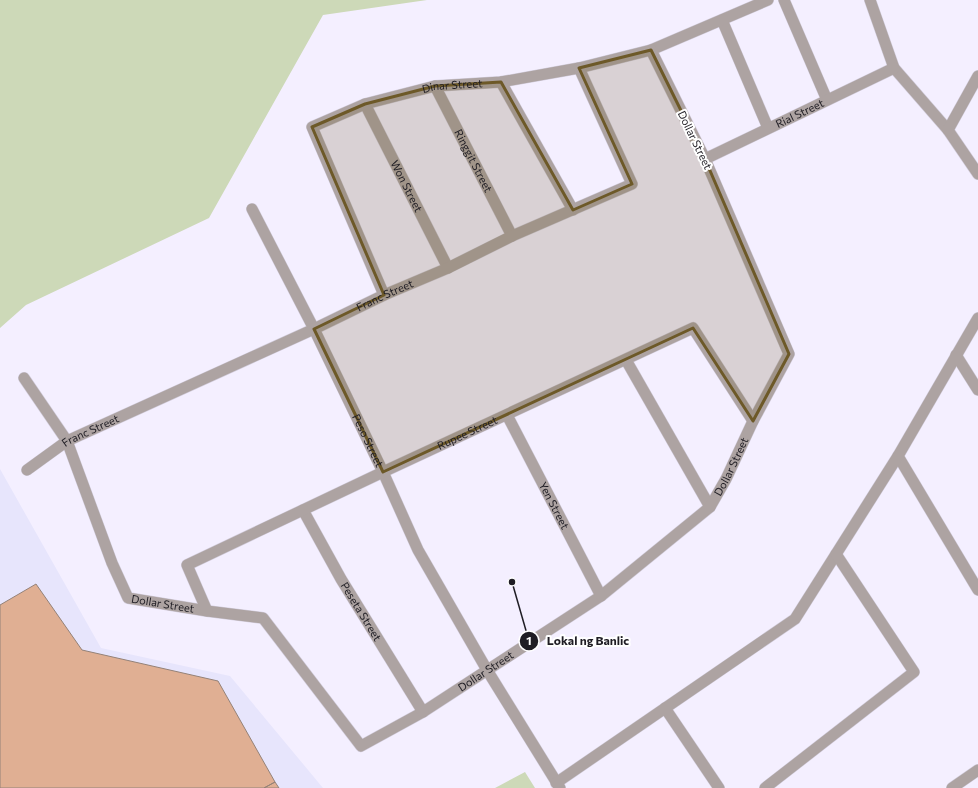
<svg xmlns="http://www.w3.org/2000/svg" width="978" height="788" viewBox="0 0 978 788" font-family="Commissioner,sans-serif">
  <rect width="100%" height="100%" fill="#f4efff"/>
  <path fill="#e7e5fc" d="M0,469l101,179 129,28 93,112h-323z"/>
  <path fill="#cdd9b8" d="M0,0h427l-104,15 -114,203 -183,87 -26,23z
    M525,772l10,16h-40z"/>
  <path fill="#e0af93" stroke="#948278" d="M36,584l46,66 136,31 57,101 -11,6h-264v-183z
    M275,782l4,6h-15z"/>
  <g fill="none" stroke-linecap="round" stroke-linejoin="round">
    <g stroke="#d2cddc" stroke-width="12">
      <g id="minor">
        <path d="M784,0l43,100"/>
        <path d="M870,0l24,68 54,62 30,44"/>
        <path d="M722,20l46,108"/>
        <path d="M501,82l72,128"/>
        <path id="s1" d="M435,86l77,150"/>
        <path id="s2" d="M365,104l83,164"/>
        <path d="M948,130l30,-54"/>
        <path id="s3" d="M705,159l189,-91"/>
        <path id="s4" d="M252,209l62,120 69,143 35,78 69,120 73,118"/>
        <path id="s5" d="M384,295l-72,-168 53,-23 70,-18 66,-4 78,-14 72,-18 117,-50"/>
        <path d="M956,355l22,35"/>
        <path d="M626,360l84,147"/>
        <path id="s6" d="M24,378l43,63 45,122 16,35 79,13 56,7 98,128 62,-34 178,-116 109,-89 16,-28 27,-58 36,-67 -84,-195 -54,-109"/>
        <path id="s7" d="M507,415l94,181"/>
        <path d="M898,456l80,134"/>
        <path id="s8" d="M27,470l40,-29 247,-112 70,-34 64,-27 64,-32 120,-52 -53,-116"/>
        <path id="s9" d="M303,510l38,69 82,133"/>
        <path id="s10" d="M207,611l-20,-46 196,-93 310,-144 60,93"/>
        <path d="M665,708l54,80"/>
        <path d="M556,783l239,-164 103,-163 80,-138"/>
        <path d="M765,788l149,-116 -78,-118"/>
        <path d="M952,788l26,-18"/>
      </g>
    </g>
    <use href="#minor" stroke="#ada3a2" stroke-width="11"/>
  </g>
  <path fill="#6d5928" fill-opacity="0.2" stroke="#6d5928" stroke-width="3" stroke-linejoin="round" d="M651,50l54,109 84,195 -36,67 -60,-93 -310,144 -69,-143 70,-34 -72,-168 53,-23 70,-18 66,-4 72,128 59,-26 -53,-116z"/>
  <g text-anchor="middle" stroke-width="4" stroke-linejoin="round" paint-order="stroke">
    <g font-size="11" fill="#1f1d24" stroke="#fff">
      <text dy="4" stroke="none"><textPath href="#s5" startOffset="330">Dinar Street</textPath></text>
      <text dy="4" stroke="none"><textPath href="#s3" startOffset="105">Rial Street</textPath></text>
      <text transform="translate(695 140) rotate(64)" y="4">Dollar Street</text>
      <text dy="4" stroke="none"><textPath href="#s1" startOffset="84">Ringgit Street</textPath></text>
      <text dy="4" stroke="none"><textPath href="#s2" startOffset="92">Won Street</textPath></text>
      <text dy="4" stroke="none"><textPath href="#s8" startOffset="399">Franc Street</textPath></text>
      <text dy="4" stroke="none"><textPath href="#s8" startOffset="75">Franc Street</textPath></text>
      <text dy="4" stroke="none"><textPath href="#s10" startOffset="360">Rupee Street</textPath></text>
      <text dy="4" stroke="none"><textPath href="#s4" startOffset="259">Peso Street</textPath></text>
      <text dy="4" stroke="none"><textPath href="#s6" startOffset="1012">Dollar Street</textPath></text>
      <text dy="4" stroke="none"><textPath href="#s7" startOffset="102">Yen Street</textPath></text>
      <text dy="4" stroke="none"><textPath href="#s6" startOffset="280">Dollar Street</textPath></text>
      <text dy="4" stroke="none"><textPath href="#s9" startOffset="117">Peseta Street</textPath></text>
      <text dy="4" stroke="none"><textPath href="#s6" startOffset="688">Dollar Street</textPath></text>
    </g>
  </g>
  <path fill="none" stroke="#1f1d24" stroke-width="1.5" d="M512 582L529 641"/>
  <g fill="#1f1d24" stroke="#fff" stroke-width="1.5">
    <circle cx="512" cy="582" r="4"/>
    <circle cx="529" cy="641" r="10"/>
  </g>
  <g font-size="12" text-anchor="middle" font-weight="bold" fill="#fff">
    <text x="529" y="645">1</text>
  </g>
  <g font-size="12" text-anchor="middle" font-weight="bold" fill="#1f1d24" stroke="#fff" stroke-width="4" stroke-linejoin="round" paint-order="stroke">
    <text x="588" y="645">Lokal ng Banlic</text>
  </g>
</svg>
